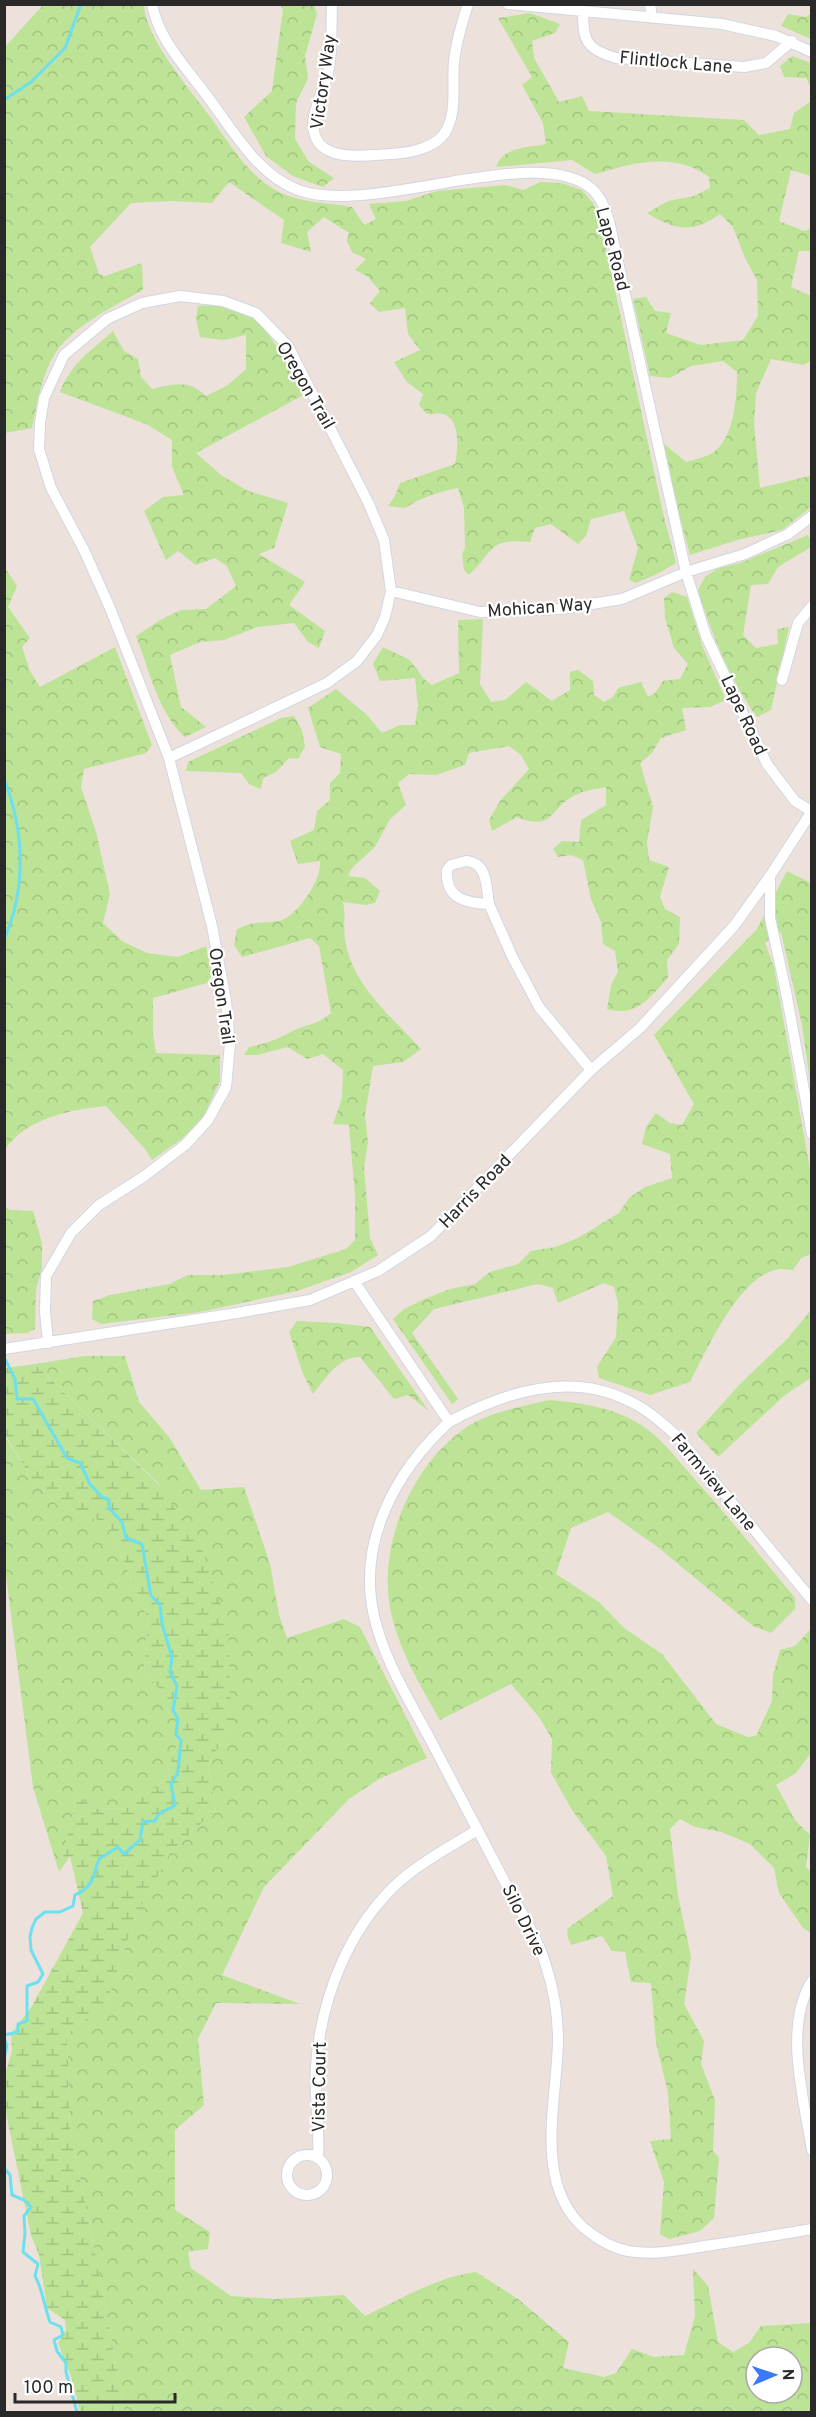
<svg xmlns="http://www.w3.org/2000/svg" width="816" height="2417" viewBox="0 0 816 2417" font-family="Overpass,sans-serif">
  <defs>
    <pattern id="forest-crowns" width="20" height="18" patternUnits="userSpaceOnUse" patternTransform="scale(1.5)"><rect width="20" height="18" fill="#bce396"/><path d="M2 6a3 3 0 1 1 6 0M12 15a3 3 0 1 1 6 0" fill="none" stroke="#a2c381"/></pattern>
    <pattern id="wetland-marsh" width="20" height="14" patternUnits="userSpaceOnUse" patternTransform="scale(1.5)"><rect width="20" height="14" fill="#bce396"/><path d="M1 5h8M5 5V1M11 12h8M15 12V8" fill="none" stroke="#a2c381"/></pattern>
  </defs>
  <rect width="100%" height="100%" fill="#ece2db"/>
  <path fill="url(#forest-crowns)" fill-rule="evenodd" d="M43,5h101c1,33 47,86 67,113 18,25 34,53 61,70 24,15 52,14 80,19l12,18 12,-6 -7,-15 37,-3 31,-10 69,-6 17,5 18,-8 20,1 21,7 11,13 7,17 63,293 13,50 -17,10 -23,10 -7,-3 9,-32 -14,-37 -33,8 -5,17 -8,8 -27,-20 -16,4 -5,14c-42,-4 -35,8 -61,33l-5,-5 -2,-16 3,-6 -1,-40 -6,-20c-20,4 -36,9 -53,20l-17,-2 7,-10 5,-13 55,-19c3,-14 6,-45 -12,-50 -5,-1 -11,0 -16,0l-8,-9 4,-11 -16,-12 -13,-20 26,-12 -12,-16 -3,-26 -26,4 -9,-9 10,-12 -13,-15 -12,-6 11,-11 -14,-7 -5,-11 2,-8 -25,-16 -17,15 4,20 -30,-9 3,-23 -55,-38 -17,21 -41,-2 -40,2 -41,44 9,27 6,2 37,-13 1,27c-24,13 -60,32 -78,51 -22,22 -27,59 -33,87l-27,5 -1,-385z
    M280,5h34l3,9 -12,42 3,22 -12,25 -1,36 14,23 25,16 -11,9 -30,-11 -27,-20 -22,-39 28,-26 11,-82z
    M530,13l30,11 -5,9 -23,8 2,17 25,44 23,-6 7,15 155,9 15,15 31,-6 4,-16 17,-12v75l-20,-6 -12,51 25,10 7,-2v22h-12l-8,36 20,9v64l-7,5 -33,-6 -15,34 -2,31 6,64 49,-12 2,3v28l-29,23 -45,10 -47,15 -16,-60 -11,-52 23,19c7,-2 16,-4 23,-7 26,-13 28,-59 28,-83l-14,-11 -32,5 -21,12 -20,-2 -17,-77 13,-2 9,14 16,2 -5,20 35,12 42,-5 15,-24 -1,-36 -12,-22 -12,-31 -13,-13c-27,20 -46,16 -73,-1l21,-12 26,-5 16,-8 -1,-11c-35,-26 -76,-14 -114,-3l-23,-14 -76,7c8,-21 32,-19 50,-23l-3,-21 -21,-38 10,-8 -34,-59z
    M788,14l17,3 6,-3v25l-30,-13z
    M792,56l19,7v24l-5,-9 -22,-1 -4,-11z
    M216,305l35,11 12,10 44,67 -111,60 25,22 27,16 40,12 -14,45 -15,6 46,28 -16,23 36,26 -6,17 -11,-6 -14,-19 -37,4 -33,13 -24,2 -30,13 11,52 25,20 -21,10c-27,-24 -36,-68 -49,-101l26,-17 19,-9 25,-1 30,-23 -9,-20 -12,-8 -19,7 -18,-14 -12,9 -22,-49 19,-14 21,-2 -12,-28v-27l-26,-16 -86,-32c12,-30 30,-40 53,-61l11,20 14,8 3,18 11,12c21,-5 37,-10 54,7l22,-11 18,-16v-34l-22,5 -24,-3 -4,-18 2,-13z
    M808,535l3,6v6l-33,20 -10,17 -17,1 -8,50 13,13 22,-4 -1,-15 12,-2 -18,83 -14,7c-28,-39 -45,-82 -59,-127l7,-13 13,-9 22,-5z
    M4,566l13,20 -9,21 22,31 -8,9 8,24 10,16 75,-40 37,98 -6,8 -62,16 -3,18 15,45 14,62 -7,29 19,18 25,12 31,4 28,-11 6,29 -5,8 -54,15v37l3,18 64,2v26l-16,35 -21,22 -31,22 -7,-11 -39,-43c-38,4 -78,12 -101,43z
    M672,592l15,5 16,51 23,52 -16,7 -28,1 4,22 -25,8 -9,15 -12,10 13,44 -6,35 2,18 20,7 -9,30 5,12 15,8 -1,27 -12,16 1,18c-19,20 -32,40 -61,31l4,-24 7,-13 -3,-21 -12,-7 -2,-22 -10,-23 -8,-39 -12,-5 -13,2 -5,-8 9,-8 17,1 2,-22 25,-15v-18c-9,2 -20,3 -28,7 -29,11 -22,39 -61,23l-25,14 -3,-11 11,-19 29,-32 -8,-14 -12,-9 -40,7 -4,12 -29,10 -27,-1 -11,9 8,22 -16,14 -15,28 -23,21 -4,8 17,2 15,13 -5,12 -9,2 -23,-3c3,12 0,24 2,37 6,45 46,77 76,110l-18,13 -30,4 -8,49 3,27 -4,26 6,70 8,17 -27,17 -54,19 -97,21 -99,12 -9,-5 1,-18 17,-6 60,-11 18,-9h35l65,-8 58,-18 9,-9v-45l-6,-70 -16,-1 9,-26 1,-28 -20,-16 -16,5 -19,-12 -31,8h-13l5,-8c20,-4 26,-7 44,-16 16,-8 23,-5 38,-18l-12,-67 -9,-8 -68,19 -8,-12 3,-16c4,-1 9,-4 13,-5 11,-3 24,0 34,-5 16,-8 38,-40 36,-58l-22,3 -8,-23 24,-11 3,-19 13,-11v-17l10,-10 1,-19 -21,-7 -12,-39 28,-19 31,26 15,18 18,-8h15l3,-20 -3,-27 -35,3 -7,-17 10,-17 27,13 13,18 9,7 27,-12 -1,-53 25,-1 -3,65 11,18 14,-2 21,-18 26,19 18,-11v-18l8,-2 15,11 1,14 10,7 9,-5 5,-9 23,-6 7,15 7,-4 8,-12 17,-2 8,-15 -14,-16 -9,-30 -1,-20z
    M294,716l8,14 3,17 -7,12 -9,-1 -13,14 -13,6 -2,11 -12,-5 -8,-11 -55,-2 2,-9 93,-44z
    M787,871l24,12v205l-9,-63 -21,-93 -16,11 9,24 37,208v79l-10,4 -8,12c-5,0 -13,-2 -18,0 -38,10 -68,80 -85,112l-40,13 -51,-17 -2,-11 19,-30 2,-34 -4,-16 -10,-4 -46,20 -5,-15 -15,-4 -104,25 -22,24 46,66 -6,5 -59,-85 11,-10 23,-11 23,-9 25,-5 15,-12 28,-8 13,-13 24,-4 23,-9 41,-25 10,-15 16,-11 27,-9 -2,-24 -28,-10 4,-17 10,-14 14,10 12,2 12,-21 -40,-69 103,-106z
    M5,1207l5,3 23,1 9,32v25l-6,22 -1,39 -8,4 -22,1z
    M811,1310v68l-26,17 -67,62 -22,-24 44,-49 47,-45z
    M297,1321l39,2 34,4 58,83 -20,-15 -14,4 -34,-42c-22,0 -34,21 -47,37l-10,-20 -14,-42z
    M85,1356h40l14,46 30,35 32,53 43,-3 26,77 9,51 8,23 57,-19 16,8 67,131 -48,21 -30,20 -85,88 -42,88 78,29 -84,-1 -18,36 6,66 -29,25v80l35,22 -2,17 -20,3 3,16 40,28 45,3 68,-4 21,21c36,-17 72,-39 111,-44l42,27 51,43 -6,26 41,9 12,-4 16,-24 22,8 30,-2 11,-39 -2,-47 15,17 10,56 15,10 16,-9 12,-17 50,-3 1,53 -3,6 2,2v28h-687l-22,-125 -32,-158 -3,-95 40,-32 27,-82 37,-69 45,-41 -8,-44 23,-42 -72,-240 -124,-120zM756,2357h36v36h-36z
    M550,1400c31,3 61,7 88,23 21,12 37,34 53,52 36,40 70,82 104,123v11l-24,24 -18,-7 -94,-78 -51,-36 -37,16 -15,46 43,28 25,26 38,26 54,70 32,13 8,-1 16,-35 1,-26 7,-25 15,-4 16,-17v124l-15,20 -20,12 19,35 15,15 -4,32 5,5v61l-8,-5 -24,-35 -5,-25 -24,-24 -29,-12 -26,-5 -15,-8 -10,10 8,67 13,61 -7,47 20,37 -3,23 14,36 -2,51 6,7 -5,60 -14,13 -31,8 -9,-5 4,-52 -14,-41 21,-2 -3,-46 -12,-50 -5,-60 -20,-1 -6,-30 -13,-1 -10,-15 -31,9 -3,-7 -1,-9 46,-33 -7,-40 -34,-46 -21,-37 1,-34 -13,-22 -28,-33 -71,36c-20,-35 -43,-73 -50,-113 -11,-62 20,-137 70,-175 25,-20 60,-25 90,-32z
    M4,1435l26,41 29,31 49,16 40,96 -4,52 42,49 -22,61 -37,27 -33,1 -17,-14 -18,77 -26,-85 -28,-219z"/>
  <path fill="url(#wetland-marsh)" d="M35,1364l123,120 41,58 29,82 3,100 -23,42 8,44 -45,41 -37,69 -27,82 -40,32 3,95 32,158 22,125h-44l-8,-33 -14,-36 8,-13 -1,-10 -18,-12 -8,-53 -8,-20 -26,-127v-33l7,-24 -1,-17 21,-28 51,-93 -13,-57 -11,16 18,-77 17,14 33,-1 37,-27 22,-61 -42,-49 4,-52 -40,-96 -49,-16 -29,-31 -25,-41v-67z"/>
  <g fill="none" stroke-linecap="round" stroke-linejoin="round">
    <path stroke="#6ce0ef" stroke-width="3" d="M4,100l27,-18 34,-34 16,-44
      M4,779c20,50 23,110 0,160
      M4,2035l14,-3v-8l9,-3v-35l11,-4 5,-8 -12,-24 -1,-13 2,-9 4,-9 9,-7h15l13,-6 2,-11c17,-7 19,-20 24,-36l19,-12 6,7 16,-14 3,-18 12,-1c4,-12 12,-9 20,-16l-4,-21 7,-12 3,-32 -5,-5 2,-16 -5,-9 4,-24 -7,-14 2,-15 -10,-33 -2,-20 -9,-8 -9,-52 -16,-6 -4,-16 -13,-14v-8l-7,-3 -12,-13 -10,-21 -13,-5 -34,-59h-16l-2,-20 -10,-20
      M4,2038l3,7 -3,15
      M4,2168l6,7 2,20 12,5 7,7 -7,9 1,17 -2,19 15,12 -3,12c8,14 9,30 15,46l11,5 2,8 -9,5 3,11 9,12v9l11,40"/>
    <g stroke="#d0d6e2" stroke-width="12">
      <path id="minor" d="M152,4c7,38 36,65 58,96 24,32 48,75 88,90 74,27 239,-49 294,-1 9,8 13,20 17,32l77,351 20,64 61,128 28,37 16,10
        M332,4c-1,24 1,50 -5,73 -4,13 -10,25 -13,39 -7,48 45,40 77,38 19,-1 47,-6 56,-25 10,-20 5,-45 7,-67 2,-20 8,-39 14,-58
        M508,4l214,20 54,12 36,16
        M650,4l2,14
        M583,11c0,30 3,38 33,47l128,9 22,-4 26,-22
        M391,591l89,21 81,-3 61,-10 64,-27 59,-18 43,-20 24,-18
        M782,680l16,-57 14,-17
        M466,861c22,2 20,25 23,43 -23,-1 -44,-5 -42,-34l4,-5z
        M770,877v41l16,74 26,142
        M489,904l23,52 27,51 52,63
        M354,1281l95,141c55,-30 121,-51 180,-21 18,8 33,22 48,35l135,164
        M48,1343l-3,-32 1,-35 25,-43 28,-28 44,-28 42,-32 23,-25 18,-33 4,-43 -4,-43 -14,-75 -43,-168 -59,-150 -26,-58 -33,-62 -12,-39 1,-26 4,-25 20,-43 43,-36 35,-16 38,-7 43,5 33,12 32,33 80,156 16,38 7,51 -6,26 -8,18 -20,26 -30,22 -158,75
        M4,1349l233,-36 73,-13 68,-29 53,-35 160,-166 49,-42 94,-102 36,-50 42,-65
        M449,1422c-53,49 -92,119 -75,194 10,44 35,84 56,123 26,49 52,99 78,149 14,26 31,52 39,81 7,22 11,48 11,72 -1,60 -25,142 26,187 12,10 28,20 44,23 28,5 56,-2 84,-6 33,-5 66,-10 100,-16
        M812,1981c-29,45 -8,119 0,169
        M287 2175a20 20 0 1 1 40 0a20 20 0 1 1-40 0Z
        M318,2157c2,-30 -4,-60 -2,-91 5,-68 33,-140 85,-186 23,-20 51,-34 76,-50"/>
    </g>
    <use href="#minor" stroke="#fff" stroke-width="10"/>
  </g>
  <g text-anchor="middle" stroke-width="4.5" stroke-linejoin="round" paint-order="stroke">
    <g font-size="18" fill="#292929" stroke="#fff">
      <text transform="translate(676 62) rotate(5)" y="6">Flintlock Lane</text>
      <text transform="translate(323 82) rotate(-82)" y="6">Victory Way</text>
      <text transform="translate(613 249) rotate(75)" y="6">Lape Road</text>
      <text transform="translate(306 385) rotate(60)" y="6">Oregon Trail</text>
      <text transform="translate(540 607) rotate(-4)" y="6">Mohican Way</text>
      <text transform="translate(744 715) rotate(65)" y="6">Lape Road</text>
      <text transform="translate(222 996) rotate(82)" y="6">Oregon Trail</text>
      <text transform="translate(475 1191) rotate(-46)" y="6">Harris Road</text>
      <text transform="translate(714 1482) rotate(50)" y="6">Farmview Lane</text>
      <text transform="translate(524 1920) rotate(64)" y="6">Silo Drive</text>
      <text transform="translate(319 2087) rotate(-89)" y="6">Vista Court</text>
    </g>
  </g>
  <rect width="816" height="2417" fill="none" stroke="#292929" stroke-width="12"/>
  <g transform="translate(774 2375) rotate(88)"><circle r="28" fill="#ffffff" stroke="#a9a9a9" stroke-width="1.5"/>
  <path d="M0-4.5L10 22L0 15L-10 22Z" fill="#387afb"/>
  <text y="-9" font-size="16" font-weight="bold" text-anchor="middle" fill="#292929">N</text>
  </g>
  <path d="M15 2393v9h160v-9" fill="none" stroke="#292929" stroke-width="3"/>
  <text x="24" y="2393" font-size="18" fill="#292929" stroke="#ffffff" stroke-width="4.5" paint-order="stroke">100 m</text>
</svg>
